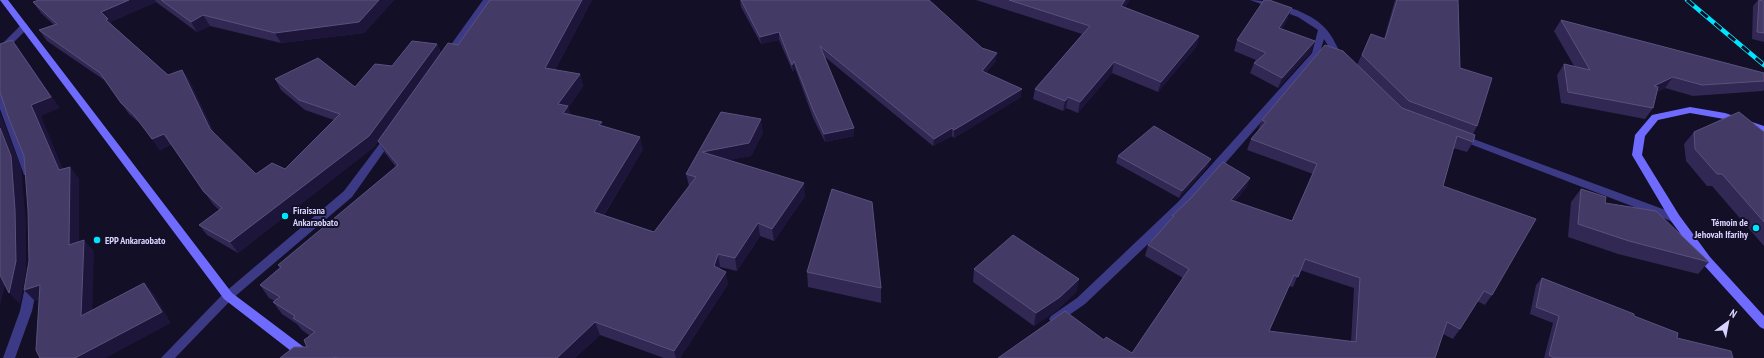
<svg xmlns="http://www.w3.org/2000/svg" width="1764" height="358" viewBox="0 0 1764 358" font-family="'PT Sans Narrow',sans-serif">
  <rect width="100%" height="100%" fill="#130f26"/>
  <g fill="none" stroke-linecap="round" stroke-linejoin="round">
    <path fill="#3d3a85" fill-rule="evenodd" d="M483,0h8l-40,57h-6l-1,-2 1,-2z
      M1250,0c22,0 60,11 75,28 8,8 12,20 18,29l-1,2h-6l-12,-20 -5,17 -133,152 -101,96 -26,18 -4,2 -4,-2 -2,-3 2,-3 26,-18 101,-96 134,-149 6,-23 -20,-13z
      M24,24l3,1 1,2 -1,2 -24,24 -3,1v-8l21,-21z
      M0,92l5,3 12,36 15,36 1,5 -1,3h-8l-1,-3 -23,-63z
      M390,133l5,3 -43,61 -120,102 -57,59h-14l63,-65 120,-102 43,-57z
      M1460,134l219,81 1,3 -1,3h-8l-214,-82 -2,-2z
      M32,278l4,1 2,3 -6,29 -17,47h-12l17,-47 6,-29 2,-3z"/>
    <path fill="#6f6bff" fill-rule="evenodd" d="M0,0h8l224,293 81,61 2,4h-15l-76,-59z
      M1690,107l35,6 39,13v7l-40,-14 -34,-6 -32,7 -13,16 -3,19 37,60 31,42 54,59v13l-4,-2 -58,-64 -31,-42 -39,-66 3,-20 17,-20z"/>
    <g stroke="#00e5ff" stroke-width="4.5">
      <path id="rail" d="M1687,0l77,65"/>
    </g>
    <use href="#rail" stroke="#130f26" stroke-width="3" stroke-dasharray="9" stroke-linecap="butt"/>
  </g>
  <path fill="#312854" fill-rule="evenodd" d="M39,0h355l-30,33 -83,10 -71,-17 -13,6 -41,-30 -46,20 4,5 54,48 14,-5 7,10 25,53 42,41 29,-5 49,-49 -29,-10 -24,-20 -6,-11 80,8 37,-21 45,-22 4,9 17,-8 134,-45 -37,70 25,4 3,12 -15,22 3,7 32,12 40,22 -39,66 50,17 35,-46 -3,-12 77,-42 -12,24 -23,4 77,36 -31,45 -14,-5 -23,35 -17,-4v2l8,15 -48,74h-16l-64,-23 -25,23h-295l27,-11 3,-11 -8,-6 -5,-6 -15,-10 -9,-12 2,-1 -6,-3 -9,-13 20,-17 -2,-3 118,-98 -11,-14 -7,-12 -4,6 -136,106 -31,-18 -8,-10 20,-15 -7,-7 -40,-59 -12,6 -18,-25 -13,-11 -22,-32 -60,-41 -8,-11 15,-5 -13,-12 -8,-11z
    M740,0h189l67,61 -10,12 35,24 -67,41 -2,-2 -19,10 -108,-89 29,79 -29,6 -12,-24 -18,-50 -2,4 -14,-32 -18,4 -20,-37z
    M976,0h154l-5,7 74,29 -3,11 -38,45 -46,-19 -34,40 -12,-5 -3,3 -30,-12 2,-10 47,-55z
    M1395,0h63l2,68 17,58 -4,8v8l-6,10 -14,-4 -10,38 49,109 -7,10 -8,-4 -17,28 -7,10 -10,-5 -8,24h-437l106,-18 28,13 51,-75 -38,-22 3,-11 23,-25 1,-4 78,-38 -4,10 -11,13 57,20 21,-47 -66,-24 4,-11 7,-9 4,-10 95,-55 14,-31 13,5zM1300,270l54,18 -3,54 -82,-11 20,-45 4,1z
    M1758,0l6,1v41l-12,-3 1,-33z
    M1288,18l-6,11 29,23 -33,36 -28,-15 4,-10 2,-3 -22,-9 3,-11z
    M1561,20l203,53v17l-1,1 -70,5 -28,-8 -8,4 -4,16 -8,11 -84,-16 -4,-28 7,-11 10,2 -20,-35z
    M1694,132h70v114l-52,-60h-5l-21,-25 -2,-17z
    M1118,156l90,10 -29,32 -63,-35z
    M1581,189l24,14 104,59 -11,12 -80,-20 -50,-17 3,-35z
    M974,269l105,10 -3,13 -19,18 -23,16 -61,-44z
    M807,272l74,16v15l-73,-16z
    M1542,278l92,38 43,22 56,20h-189l9,-35 -23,-9 6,-29z"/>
  <path fill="#1d163a" d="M129,0h26l1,2 -46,20 6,8 -2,1 -13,-19z
    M379,0h15l-30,33 -83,10 -6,-10z
    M582,0h10l-43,81 -4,-13z
    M1125,0h5l-11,16 2,-10z
    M1292,8l-4,10 -12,21 3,-11z
    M203,15l7,11 -13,6 -6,-10z
    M779,32v8l-18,4 -1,-7z
    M1199,36l-3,11 -38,45 3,-10z
    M12,40l8,10 40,58 -19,8 27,65 -9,-11 -28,-65z
    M1315,41l-4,11 -33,36 4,-10z
    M437,44l4,10 -67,93 -136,106 -8,-11z
    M997,53l-1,8 -15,18 1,-8z
    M794,61l1,7 -2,4 -1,-7z
    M1114,62l-2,11 -34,40 2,-11z
    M182,70l7,10 28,60 -7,-11z
    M580,74l3,12 -15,22 4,11 -5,7 -9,-22z
    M1673,77l-8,11 -19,9 8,-11z
    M1022,89l-1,8 -67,41v-8z
    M1068,97l-2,11 -3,3 2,-10z
    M0,113l21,54 5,54v51l-6,32 -11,-11 -9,-165z
    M761,119l2,13 -12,24 -47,9 -2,-13z
    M602,122l3,12 -6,-9z
    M854,128v8l-29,6 -1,-8z
    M952,128v8l-19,10 1,-7z
    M164,134l8,10 -12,6 -8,-11z
    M640,137l3,12 -45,75 -4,-12z
    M1211,159l-3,7 -29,32 3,-7z
    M70,167l9,11v78l-10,-11z
    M1250,178l-4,10 -19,22 4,-10z
    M804,183l1,13 -31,45 -2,-12z
    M758,223l2,13 -23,35 -2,-13z
    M84,240l10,11 -2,76 -11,-11z
    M718,254l2,13 -4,12 -2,-13z
    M0,271l7,7 -7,27z
    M726,272l2,12 -48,74h-4l-2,-7z
    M1079,279l-3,13 -19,18 -23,16 2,-13z
    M144,283l10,11 17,29 -65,35h-31z
    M40,285l11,11 -16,5 -11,-11z
    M595,322l5,13 -25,23h-18z"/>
  <path fill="#433a66" stroke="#5a527e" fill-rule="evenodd" d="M39,0h90l-28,12 7,7 -2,1 62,55 14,-5 28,59 46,45 16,-11 13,6 55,-55 -41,-14 -24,-21 43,-21 37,29 20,-23 17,2 20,-25 25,3 -68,92 -139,106 -31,-17 23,-17 -18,-16 -40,-58 -12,5 -18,-24 -13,-12 -21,-30 -61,-43 18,-6 -24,-22z
    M161,0h218l-20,22 -84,11 -72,-18 -12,7z
    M490,0h92l-37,68 35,6 -22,30 10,2 -5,7 39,9 -3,3 41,12 -46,75 60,20 42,-55 -10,-3 35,-62 40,7 -12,24 -47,9 102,31 -32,46 -14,-6 -23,35 -17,-4 -4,12 12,6 -52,79 -79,-29 -38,36h-220l-2,-1 -1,1h-54l14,-11h13l-3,-7 11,-8 -22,-14 2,-2 -22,-14 7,-5 -20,-12 21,-18 -3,-2 120,-100 -20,-24 70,-98 10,2z
    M741,0h188l53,48 15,5 -15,18 40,18 -68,41 -2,-2 -18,11 -114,-93 34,82 -30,6 -11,-24 -19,-49 -2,4 -13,-33 -19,5z
    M1009,0h116l-4,6 78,30 -38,46 -47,-20 -34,40 -12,-5 -3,4 -30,-12 55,-63z
    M1264,0h5l23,8 -13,20 36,13 -33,37 -28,-15 12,-10 -29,-13z
    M1397,0h61l2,68 32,10 -15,48 -68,-25 -47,-46 9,-21 14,5z
    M1759,0l5,1v32l-7,-1z
    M1561,20l203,53v8l-62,4 -29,-8 -19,9 4,1 -5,21 -85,-16 -4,-28 26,6z
    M12,40l39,57 -20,8 28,65 11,-3 -1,78 15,-5 -3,76 63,-33 18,29 -87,46h-35l-4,-8 4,-65 -16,5 5,-29 -1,-51 -4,-54 -15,-37 -9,-27v-48z
    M1325,45l18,6 59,57 73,27 -2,7 -16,-6 -14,50 93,33 -44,76 -8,-4 -24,38 -13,-7 -12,36h-437l67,-47 39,29 2,-3 26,16 57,-84 -41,-24 26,-29h-2l19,-18 32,-36 27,16 -19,22 61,21 25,-57 -66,-25 15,-17 -4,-2zM1305,259l55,19 -4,64 -87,-11 25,-56 4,2z
    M1739,112l25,20v90l-42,-48h-5l-22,-25 -1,-17z
    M1154,126l57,33 -29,32 -64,-35z
    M0,128l11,28 4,54 1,51 -7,32 -9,-18z
    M832,189l40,13 9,86 -74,-16z
    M1581,189l25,8 -1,6 51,8 53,51 -80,-21 -51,-17z
    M1013,235l66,44 -19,18 -24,16 -62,-44z
    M1542,278l92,36v2l44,17 -1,5 54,13 2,7h-179l-5,-3 10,-39 -23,-9z"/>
  <g fill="#00e5ff" stroke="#130f26" stroke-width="1.5">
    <circle cx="285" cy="216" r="4"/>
    <circle cx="1756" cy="228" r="4"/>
    <circle cx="97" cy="240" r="4"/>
  </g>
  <g text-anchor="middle" stroke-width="4" stroke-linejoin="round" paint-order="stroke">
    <g font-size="10" font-weight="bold" fill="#d9d4ff" stroke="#130f26" text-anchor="start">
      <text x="293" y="214">Firaisana<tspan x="293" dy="12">Ankaraobato</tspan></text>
      <text x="1748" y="226" text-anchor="end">Témoin de<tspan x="1748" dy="12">Jehovah Ifarihy</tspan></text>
      <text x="105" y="244">EPP Ankaraobato</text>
    </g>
  </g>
  <g transform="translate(1728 322) rotate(32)" stroke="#130f26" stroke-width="3" paint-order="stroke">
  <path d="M0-3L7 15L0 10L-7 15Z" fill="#d9d4ff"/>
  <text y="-6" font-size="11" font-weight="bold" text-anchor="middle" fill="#d9d4ff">N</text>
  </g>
</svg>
